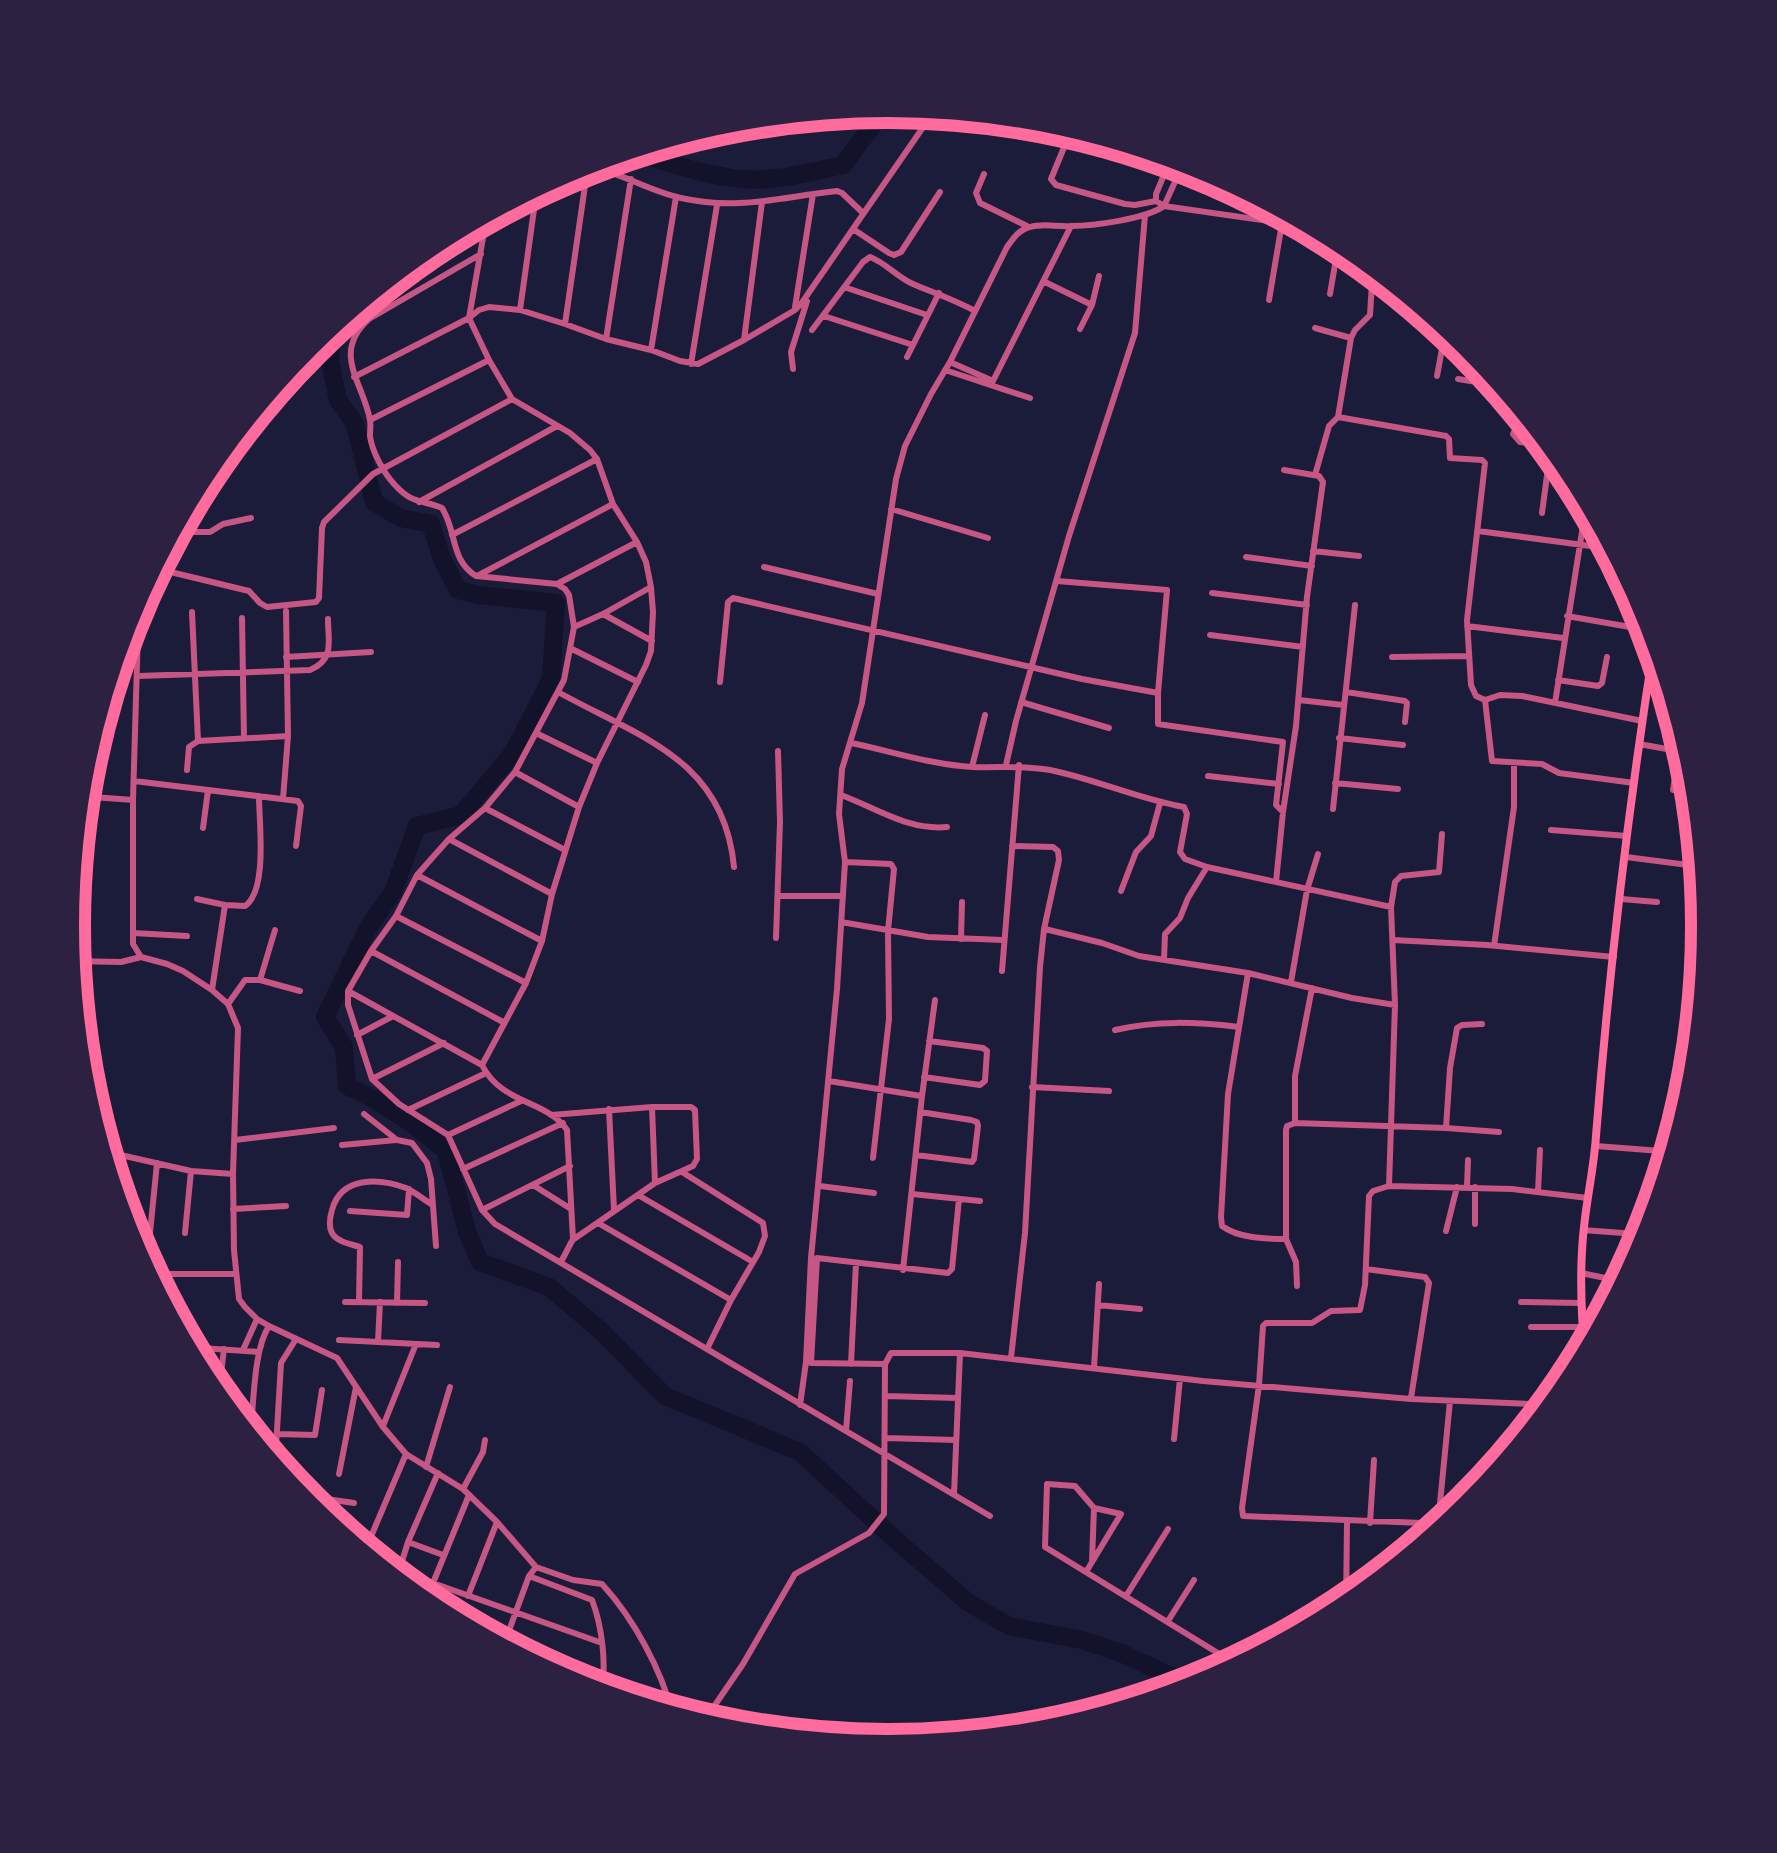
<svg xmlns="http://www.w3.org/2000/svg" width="1777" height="1853" viewBox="0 0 1777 1853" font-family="'Roboto Serif',serif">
  <rect width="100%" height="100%" fill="#1b1b3a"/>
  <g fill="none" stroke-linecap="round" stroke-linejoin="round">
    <path stroke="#12122b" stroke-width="18" d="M629,151c36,10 75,25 113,28 34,3 68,-7 101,-14l44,-59
      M414,259l33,-8 15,-23
      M332,326l-2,35 8,39 17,24 19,78 27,16 30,6 11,35 16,31 21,5 77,8 -5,76 -38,74 -52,62 -44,11 -24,66 -24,34 -44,91 19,30 3,39 27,13 40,26 32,26 21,81 13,30 69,25 50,42 66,67 135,56 89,82 80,69 40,23 73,14 39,13 74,34"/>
    <path stroke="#c65784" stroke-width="6" d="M967,113l101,23
      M1072,128l-21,51 5,6 69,19 10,1 21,-4 8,5 118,17 40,9
      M1065,142l102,24
      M585,165c33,6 63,26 96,33 58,13 99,-1 156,-7l5,2 21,20
      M984,174l-8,19 4,10 47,23
      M1156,201v-7l15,-36
      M1164,206l20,-44
      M853,229l36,24 5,2 7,-3 39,-60
      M481,254l-112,65c-38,34 -6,63 1,101 1,5 0,10 0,16 2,16 14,37 24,48 19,21 27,15 48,24 15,23 8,52 34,68l81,8 8,5 4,6 5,32 -10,53 -49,92 -30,36 -36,31 -32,36 -21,41 -25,35 -23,40v14l24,74 27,25 49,31 34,75 13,14 495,292
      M1045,282l47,23
      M844,287l83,28
      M1330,294l9,-53
      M1269,300l13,-77
      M795,307l18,-113
      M520,310l17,-122
      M824,316l89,29
      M565,324l23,-159
      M1315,328l36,10
      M1080,329l12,-24 7,-29
      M812,330l51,-68 7,-5c16,6 27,20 43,27 21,9 42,16 62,27
      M606,339l25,-160
      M744,340l18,-138
      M651,350l25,-153
      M907,357l32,-64
      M950,362l43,19 78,-155
      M691,364l26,-159
      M793,369l-2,-17 16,-51
      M945,370l85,28
      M1437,376l9,-49
      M354,377l115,-59 18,-103
      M1458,379l44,7
      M1508,406l1,-11
      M1338,417l108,19 3,3 1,19 32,2 3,3 -18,157 4,65 5,11 9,4
      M1338,417l13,-79 4,-8 15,-15 3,-48
      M370,420l119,-60
      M1538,430l-15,-3 -8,3 -2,4 7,8 31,4 -9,67
      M1315,475l14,-49 9,-9
      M419,502l138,-76
      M891,509l97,29
      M1478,531l135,18
      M173,532h37l13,-8 28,-6
      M452,535l145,-76
      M1313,551l46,5
      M1246,557l66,9
      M764,567l114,27
      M154,568l95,23 11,12 7,4 49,-5 3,-4 3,-70 2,-6 49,-48 139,-75
      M477,576l136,-72
      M1057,581l110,9 -9,103
      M557,584l80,-42
      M1212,593l95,12
      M603,614l49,27
      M1567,616l86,15
      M242,618l2,121
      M1467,626l96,12
      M574,627l29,-13 48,-27
      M1210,635l93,12
      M572,649l66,33
      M286,657l85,-5
      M1392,657l76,-1
      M138,676l172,-6c25,-11 18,-28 18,-51
      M1558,680l40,6 4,-3 5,-26
      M720,682l8,-80 5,-4 349,81 76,14v31l125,18 -7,63 7,7
      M558,692c81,45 166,67 176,175
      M1346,692l59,9 2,2 -2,19
      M1299,700l44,5
      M1021,702l88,26
      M1555,703l32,-203
      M536,733l61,30
      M1339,738l64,7
      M198,741l90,-5
      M851,743c40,8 81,22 122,24 26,1 50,-2 77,3 45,9 88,29 134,37l3,7 -7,38 5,7 22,8 184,40
      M1639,744l50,9
      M1006,765l10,-44 53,-185 66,-203 10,-118
      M83,766l1,31
      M972,767l13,-52
      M187,770l2,-23 9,-6 -6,-129
      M515,772l64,35
      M1208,776l71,8
      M134,781l164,20 3,5 -5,40
      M1335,783l63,6
      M1634,783l-75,-10 -17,-9 -50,-3 -7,-61 15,-5 22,1 120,25
      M1673,790l6,-39
      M841,795c35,13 68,36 106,32
      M80,796l53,4v144l8,13 26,7 16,7 29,19 16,14 10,24 -5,146 1,76 5,49 6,8 12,12 12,7 68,32 46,69 23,27 57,35 34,33 39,45 37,13 29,4c32,35 59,85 71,131
      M283,799l5,-63 -2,-125
      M133,800l6,-204
      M485,808l80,42
      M1333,809l22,-204
      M203,828l5,-38
      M1551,830l76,6
      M449,839l103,55
      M1626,857l78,10
      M845,862l46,2 3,5 -6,62 1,88 -16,139
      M417,875l125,66
      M1276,882l7,-70 13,-86 11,-129 16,-115 -4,-6 -35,-6
      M1121,891l15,-39 15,-16 9,-33
      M779,896h64
      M197,899l28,6
      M1621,899l36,3
      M396,916l130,67
      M841,922l87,15 75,3
      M1045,929l57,14 37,13 109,17 104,25 43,7
      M133,933l54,3
      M776,938l4,-116 -2,-71
      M961,939l1,-37
      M1393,940l94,5 127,12
      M1494,946l20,-139v-43
      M371,951l132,71
      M1164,960l1,-26 15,-16 8,-20 19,-31
      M71,961l50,1 20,-5
      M1002,971l17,-206
      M1248,973l-20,121 -7,123 1,9c16,12 43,13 64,13v-109l1,-4 8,-3v-47l17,-88
      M260,980l15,-50
      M1291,982l16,-92 11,-36
      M212,990l13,-85 20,1c23,-16 14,-83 14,-110
      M348,991l134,74
      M228,1004l17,-24h15l40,11
      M1115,1030c42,-10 81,-8 124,-3
      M357,1035l36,-19
      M924,1077l56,8 5,-4 2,-30 -4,-3 -54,-7
      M372,1079l72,-36
      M829,1081l92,15
      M1032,1087l77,4
      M652,1107l3,76
      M609,1109l5,101
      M408,1110l78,-37
      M364,1114l33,26 15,3 15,20 4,16 5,67
      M551,1115l101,-8h39l4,3 2,49 -4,7 -38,17 -81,56
      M1295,1123l151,5 53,4
      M1446,1128l4,-60 7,-40 5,-3 20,-1
      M448,1135l73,-34
      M235,1140l99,-12
      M342,1145l54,-5
      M1596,1146l78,6
      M103,1151l88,20 42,3
      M1662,1151l-1,33 2,3
      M916,1155l56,7 2,-3 4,-33 -1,-4 -6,-2 -51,-8
      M463,1169l100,-46
      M682,1172l81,51 2,13 -6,16 -28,48 -24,49
      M533,1185l38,24
      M820,1186l54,7
      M1389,1186l6,-181 -4,-98 4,-25 6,-6 38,-4 3,-38
      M1467,1187l1,-27
      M1538,1192l2,-42
      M912,1194l68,7
      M638,1195l115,67
      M233,1209l53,-3
      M482,1210l88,-44
      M350,1211l57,4 2,-26
      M598,1223l133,77
      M1475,1224v-37
      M1583,1230l66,5
      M1446,1231l11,-44
      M150,1233l7,-70
      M185,1233l6,-62
      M1286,1239l10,23 1,24
      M561,1262l12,-23 -6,-109c-20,-30 -66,-26 -85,-65l44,-82 16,-42 10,-47 27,-87 18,-44 49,-98 5,-14 2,-39 -2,-25 -5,-25 -9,-20 -24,-38 -16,-45 -7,-9 -20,-17 -58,-34 -23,-39 -20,-42 10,-8 10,-3 31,3 45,14 41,15 45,11 29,11 18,3 46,-24 51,-30 6,-6 134,-194
      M1366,1269l59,8 4,6 -18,115
      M903,1270l19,-174 13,-96
      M1581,1273l44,9
      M148,1274h87
      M345,1302l80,1
      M359,1302l1,-55c-9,-3 -23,-5 -28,-14 -4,-7 -2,-16 0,-23 9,-34 47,-32 74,-22 9,4 18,12 27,17
      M1521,1302l60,1
      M397,1303l1,-41
      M1098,1305l42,4
      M1531,1327h52
      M1583,1335l14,-1
      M296,1339l-15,24 -6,101 27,8 6,35
      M339,1340l98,5
      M378,1342l2,-40
      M187,1347l71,5
      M243,1350l14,-31
      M1011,1358l14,-125 15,-266 4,-38 15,-69 -1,-9 -5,-4 -41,-1
      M851,1364l5,-101
      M885,1364l-74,-1 6,-105 131,15 4,-4 7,-70
      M1094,1368l5,-84
      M885,1396l73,2
      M218,1398l6,-49
      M800,1405l6,-43 5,-104 26,-269 8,-127 -6,-48 3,-45 20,-66 34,-224 9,-33 26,-52 19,-32 57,-115c7,-10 12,-17 23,-20 13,-4 28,0 41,-1 22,0 75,-7 93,-20
      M383,1426l33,-82
      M846,1431l4,-50
      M277,1434l38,1 7,-45
      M250,1436c4,-30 3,-86 19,-110
      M885,1438l71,2
      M1174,1439l6,-60
      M426,1467l24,-80
      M339,1474l17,-87
      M463,1489l20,-37 2,-12
      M954,1494l6,-141
      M306,1496l48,7
      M1370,1523l4,-63
      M1448,1524l-205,-8 -1,-8 17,-123 4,-59 3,-3h46l19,-12 29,-1 5,-25 4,-89 4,-5 16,-5 123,3 76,9
      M1437,1534l13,-133
      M408,1542l35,13
      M364,1553l42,-99
      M1092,1561l2,-53
      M382,1568l17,3 203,72
      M399,1571l9,-29 30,-69
      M1086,1572l35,-58 -27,-6 -19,-22 -28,-2 -2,63 194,119
      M529,1576l63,24c10,26 15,65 9,93
      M433,1583l36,-88
      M468,1596l29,-74
      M1126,1596l42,-67
      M1346,1608l1,-86
      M1321,1615h12
      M1168,1621l26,-41
      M503,1647l26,-71 7,-9
      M512,1652l92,31
      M702,1724l41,-60 52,-90 74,-41 15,-19 1,-150 6,-11h69l243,28 208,18 142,6"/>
    <path stroke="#ff6b9d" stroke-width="8" d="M1585,1356c-4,-43 -6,-86 -1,-129 3,-30 10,-60 12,-91 13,-166 33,-333 59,-498"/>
  </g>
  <path d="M0 0H1777V1853H0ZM85 926a803 803 0 1 1 1606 0a803 803 0 1 1-1606 0Z" fill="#2d2142" fill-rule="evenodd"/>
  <path fill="none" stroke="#ff6b9d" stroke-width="12" d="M85 926a803 803 0 1 1 1606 0a803 803 0 1 1-1606 0Z"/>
</svg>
